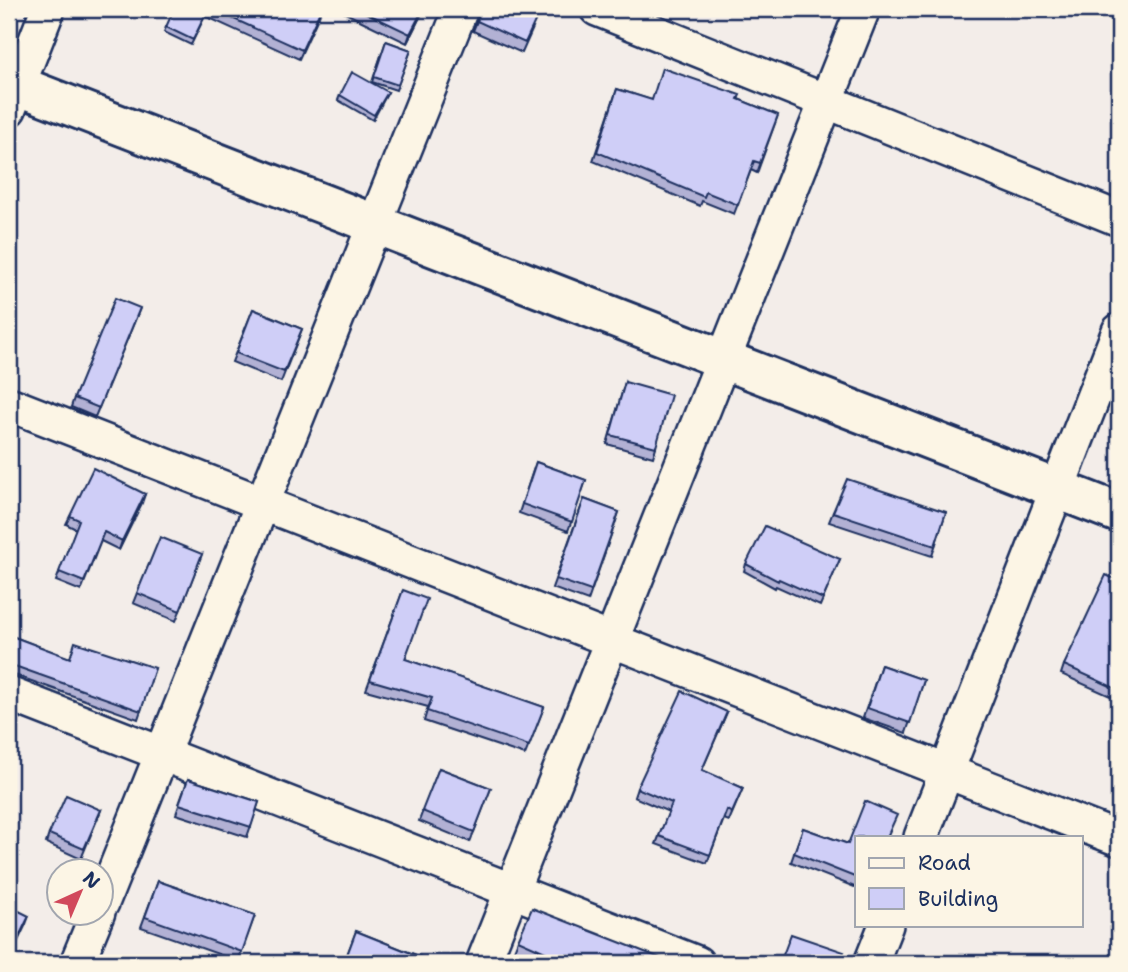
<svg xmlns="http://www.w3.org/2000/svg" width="1128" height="972" viewBox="0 0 1128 972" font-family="'Shantell Sans',sans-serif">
  <rect width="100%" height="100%" fill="#f3ede9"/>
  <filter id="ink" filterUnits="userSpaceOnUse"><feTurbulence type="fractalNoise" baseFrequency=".0143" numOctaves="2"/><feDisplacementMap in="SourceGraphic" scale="14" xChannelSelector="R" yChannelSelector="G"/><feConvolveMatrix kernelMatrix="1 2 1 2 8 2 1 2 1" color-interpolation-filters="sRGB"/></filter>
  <g filter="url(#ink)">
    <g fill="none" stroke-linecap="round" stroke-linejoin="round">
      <g stroke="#1b2f5e" stroke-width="38">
        <path id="street" d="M597,9l522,210
          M9,109l39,-100
          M9,404l1110,435
          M9,694l688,269
          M921,837l198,-506
          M102,903l359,-894
          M77,963l21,-51
          M483,963l380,-954
          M871,963l15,-38"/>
      </g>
      <g stroke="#1b2f5e" stroke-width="44">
        <path id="secondary" d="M9,82l1110,431"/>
      </g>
      <use href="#street" stroke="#fcf5e5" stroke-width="33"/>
      <use href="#secondary" stroke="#fcf5e5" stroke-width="38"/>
    </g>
    <path fill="#b2b1d4" stroke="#1b2f5e" stroke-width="2" d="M207,9h115l-23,50 -94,-43z
      M337,9h87l-17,34z
      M205,16l-14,29 -27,-13 2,-5z
      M477,21l56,7 -11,25 -49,-22z
      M386,41l25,9 -15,40 -24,-8z
      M617,89l34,11 87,-1 40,16 -21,58 -6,-3 -17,44 -32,-13 -2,5 -107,-45z
      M388,92l-15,28 -35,-20 2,-5z
      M140,308l-45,109 -24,-10 3,-9z
      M253,309l49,20 -21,53 -49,-20z
      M625,382l31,65 -3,10 -46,-13z
      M536,462l50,18 -18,51 -49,-18z
      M145,494l-26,56 -18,-9 -20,50 -25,-10 20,-52 -10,-5 4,-8z
      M584,499l35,13 -31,89 -36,-13z
      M833,512h113l-14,44 -103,-34z
      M202,554l-26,67 -43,-18 4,-10z
      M840,559l-20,47 -44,-20 -1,2 -31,-17 2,-7z
      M1119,581v119l-58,-26 3,-9z
      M403,590l2,69 139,48 -19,48 -101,-34 4,-14 -62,-17z
      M9,635l60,23 86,10 -17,51 -129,-46z
      M881,665l43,15 -18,53 -43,-15z
      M727,712l-25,58 41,18 -14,33 -5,-2 -17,44 -51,-19 13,-32 -35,-15 3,-9z
      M439,768l52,20 -21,54 -51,-21z
      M188,779l71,23 -12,35 -71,-23z
      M101,810l-20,49 -35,-16 3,-9z
      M803,828l45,16 9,-7v51l-66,-26z
      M158,881l97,34 -17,46 -97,-34z
      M356,931l80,32h-92z
      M518,940l155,23h-128l-31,-13z"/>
    <path fill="#9190ad" stroke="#1b2f5e" stroke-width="2" d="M423,9h1l-17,34 3,-9z
      M145,494l-3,9 -23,47 3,-9z
      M29,916l-3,8 -17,36v-1z"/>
    <path fill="#cfcef7" stroke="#1b2f5e" stroke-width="2" d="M174,9h28l5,2 -14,29 -27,-13z
      M212,9h109l-19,41z
      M358,9h65l-13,25z
      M482,9h32l22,10 -11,24 -48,-22z
      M386,41l25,9 -13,35 -24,-8z
      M662,68l78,27 -2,4 40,16 -18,48 -6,-2 -16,44 -32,-13 -2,5 -107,-45 20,-63 35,11z
      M352,72l36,20 -14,23 -34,-20z
      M115,298l25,10 -41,100 -25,-10z
      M253,309l49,20 -18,43 -48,-19z
      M625,382l46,13 -15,52 -46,-12z
      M536,462l50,18 -14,42 -50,-18z
      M93,468l52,26 -23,47 -18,-9 -20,50 -25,-10 20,-52 -9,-4z
      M847,479l99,33 -11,34 -102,-34z
      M584,499l35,13 -28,79 -35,-12z
      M765,526l75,33 -17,40 -44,-20 -1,2 -32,-17z
      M160,537l42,17 -22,57 -43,-18z
      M1106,575l13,6v109l-55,-25z
      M403,590l24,9 -22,60 139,48 -15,39 -102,-35 5,-13 -62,-18z
      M9,635l61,23 5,-16 80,26 -14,43 -132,-47z
      M881,665l43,15 -14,43 -43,-15z
      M682,691l45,21 -25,58 41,18 -11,25 -5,-3 -17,45 -51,-19 13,-33 -35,-15z
      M439,768l52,20 -17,44 -52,-21z
      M188,779l71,23 -8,25 -72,-23z
      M66,795l35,15 -17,39 -35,-15z
      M865,801l32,14 -10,22h-30v41l-63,-25 9,-25 45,16z
      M158,881l97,34 -13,37 -97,-35z
      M9,906l20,10 -19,39h-1z
      M532,908l141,55h-103l-52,-23z
      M356,931l80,32h-72l1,-1 -18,-7z
      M791,934l53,18 -5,11h-59z"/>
  </g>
  <rect width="1128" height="972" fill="none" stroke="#fcf5e5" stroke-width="35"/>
  <rect x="18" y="18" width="1093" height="937" fill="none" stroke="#1b2f5e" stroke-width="2.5" filter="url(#ink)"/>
  <rect x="855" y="836" width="228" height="91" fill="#fcf5e5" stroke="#a2a6af" stroke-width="2"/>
  <rect x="869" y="858" width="35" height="10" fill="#fcf5e5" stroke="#a2a6af" stroke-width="2"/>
  <text x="918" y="870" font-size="21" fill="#1b2f5e">Road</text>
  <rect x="869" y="888" width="35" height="21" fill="#cfcef7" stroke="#a2a6af" stroke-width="2"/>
  <text x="918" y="906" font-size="21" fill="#1b2f5e">Building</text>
  <g transform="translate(80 892) rotate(44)"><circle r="33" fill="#fcf5e5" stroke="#a2a6af" stroke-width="2"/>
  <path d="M0-5L12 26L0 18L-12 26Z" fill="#d1495b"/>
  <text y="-10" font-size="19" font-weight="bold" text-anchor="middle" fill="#1b2f5e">N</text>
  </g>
</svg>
